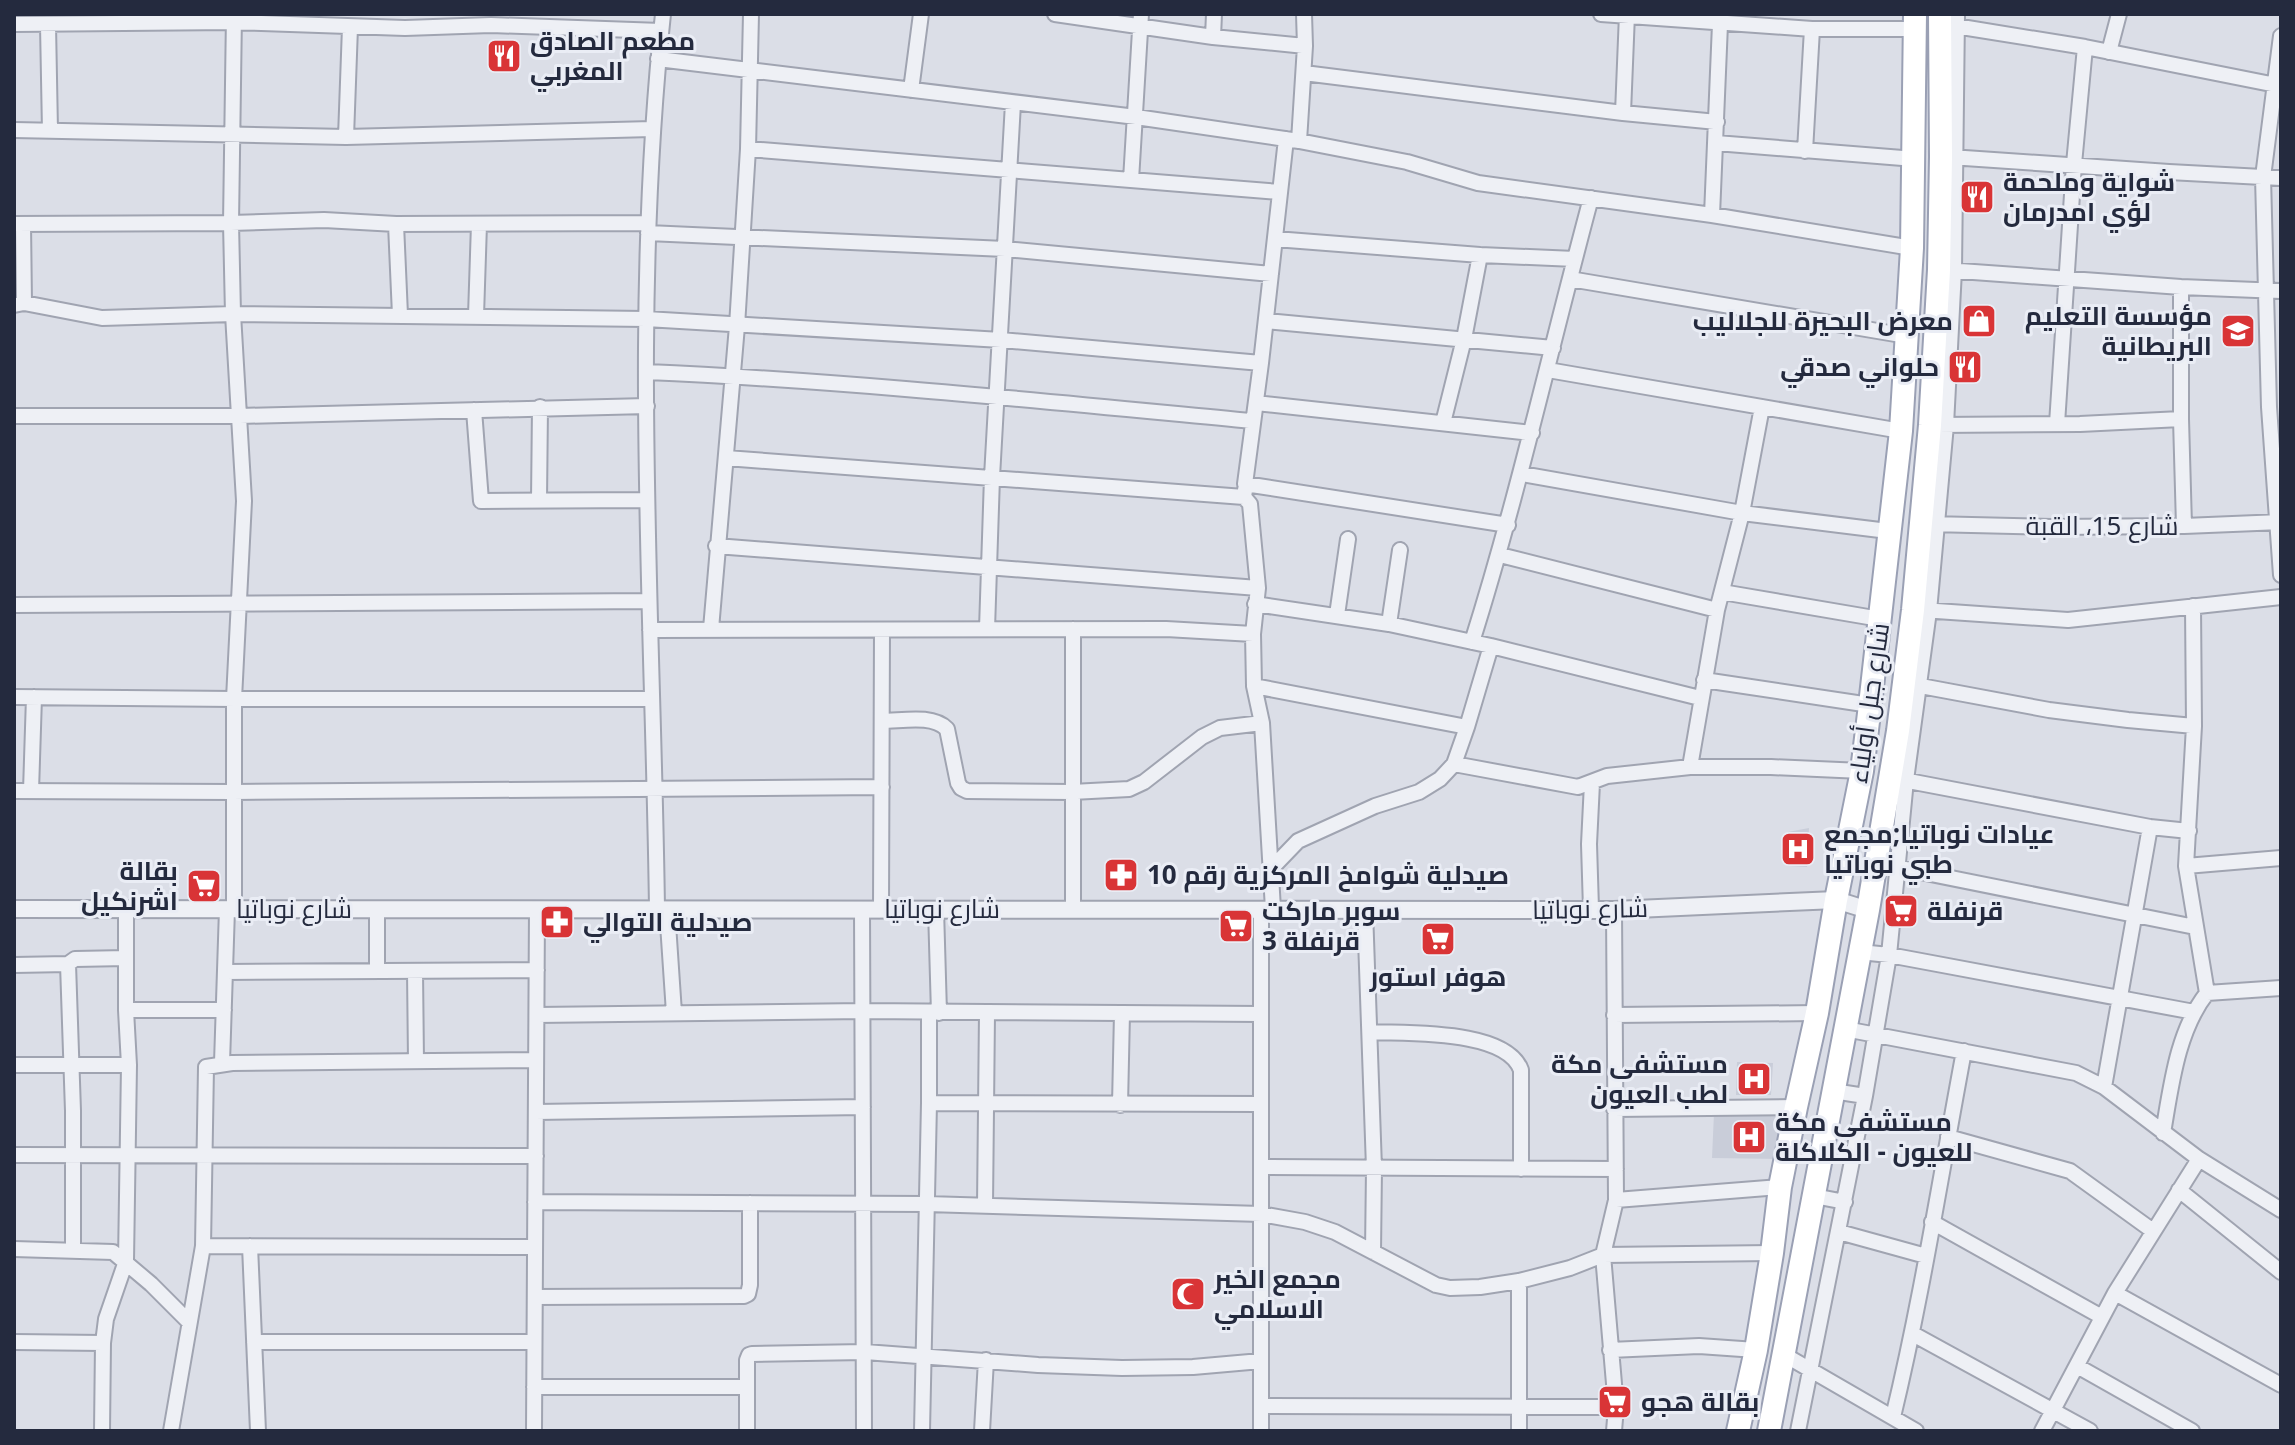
<svg xmlns="http://www.w3.org/2000/svg" width="2295" height="1445" viewBox="0 0 2295 1445" font-family="'Noto Sans',Cairo,sans-serif">
  <rect width="100%" height="100%" fill="#dbdee7"/>
  <path fill="#c9cdd9" d="M1809,828l-2,39 -17,-1 -2,-34z
    M1737,1062l36,1 -2,32h-35z
    M1714,1113l77,2 -10,44 -69,-1z"/>
  <g fill="none" stroke-linecap="round" stroke-linejoin="round">
    <g stroke="#a0a4b1" stroke-width="18">
      <path id="minor" d="M1055,14l158,23 92,9
        M1601,14l211,15h104
        M14,24l219,-2 172,6 86,-3 170,6
        M48,25l2,106
        M1949,25l136,22 196,39
        M2281,36l-18,141 6,230 12,168
        M1213,37l1,-23
        M2109,52l10,-38
        M658,59l478,58 163,24 108,21 71,21 234,32 200,33
        M1304,73l319,40 94,9
        M911,90l10,-76
        M1623,113l4,-99
        M14,130l332,7 306,-8
        M346,137l4,-110
        M1286,139l-25,224 -16,121 263,41
        M1299,141l6,-95 -1,-32
        M1716,143l199,16
        M748,149l532,43
        M1805,151l7,-122
        M1950,157l219,15 112,6
        M1131,180l10,-166
        M1712,215l8,-191
        M14,224l217,-1 93,-3 72,4 252,-1
        M23,224l1,79
        M396,224l4,91
        M648,233l357,16 266,25
        M1275,239l205,16 95,4
        M1946,270l235,17 100,4
        M1570,279l337,57
        M2181,287v132l3,107
        M14,305l10,-2 78,15 131,-4 413,5 355,21 260,23
        M476,316l3,-92
        M1266,321l287,27
        M1548,370l353,61
        M647,372c202,9 404,30 605,49
        M1256,403l276,30
        M474,410l7,91 166,-1
        M14,416h226l407,-10
        M1443,423l21,-84 16,-84
        M2057,424l17,-260 11,-117
        M1937,425l143,-1 101,-5
        M726,458l518,39
        M1522,474l220,39 146,18
        M1245,490l-1,7 6,7 8,84 -5,46 1,52 8,37 11,186
        M539,500l1,-93
        M1930,524l122,3 132,-1 97,-4
        M716,546l542,42
        M1500,555l217,55
        M1722,592l158,27
        M1255,604l134,20 102,22 209,52
        M14,605l635,-4
        M1922,610l146,10 213,-23
        M1337,615l11,-76
        M1389,624l11,-74
        M711,629l26,-303 11,-177 3,-135
        M987,629l5,-152 21,-374
        M650,630l516,-1 87,5
        M1472,642c46,-146 79,-296 119,-444
        M1704,680l166,25
        M1910,684l139,26 79,10 66,6
        M1254,686l213,41
        M14,697l220,2h418
        M882,721c20,0 50,-7 65,8l11,54 3,5 6,3 105,1 57,-3 15,-7 58,-45 18,-9 42,-5
        M1454,764l124,23 29,-11 83,-9h81l91,4
        M1690,767l27,-157 25,-97 20,-106
        M1898,779l252,48 39,4
        M14,791l219,1 649,-5
        M31,791l3,-94
        M1876,863l319,64
        M2186,866l95,-8
        M1271,869l27,-28 77,-35 44,-14 21,-13 14,-15 13,-37 24,-81
        M234,909v-210l10,-198 -11,-187 -2,-91 3,-209
        M377,909v62
        M657,909c-4,-298 -26,-597 6,-895
        M667,909l7,104
        M862,909l2,522
        M881,909l1,-279
        M936,909l3,104
        M1073,909v-280
        M1591,909l-2,-65 3,-61
        M1365,910l9,258 -1,84
        M1614,910l2,290 -13,55 13,152 -2,24
        M1860,952l29,3 305,57
        M68,964l5,147v139
        M14,965l54,-1 7,-5 51,-1
        M415,971l1,90
        M225,972l312,-2
        M2207,993l74,-5
        M126,1010h98
        M537,1015l327,-4 397,3
        M1614,1015l203,-2
        M1845,1029l231,44 28,14 95,72 82,51
        M1371,1032c37,2 135,-3 150,38v99
        M222,1063l5,-154
        M14,1065h115
        M2104,1087l46,-260
        M1833,1091l32,5
        M929,1103l332,1
        M1120,1105l2,-92
        M1614,1109l182,-2
        M536,1112l327,-5
        M2163,1133c8,-46 14,-102 44,-140l-21,-127 8,-140 -1,-120
        M1948,1137l122,34 83,60
        M14,1155l522,1
        M1261,1167l355,2
        M2179,1190l102,82
        M1814,1196l31,6
        M1616,1200l164,-13
        M535,1202l392,2 334,10 44,8 30,10 101,53 14,3 30,-1 39,-6 51,-13 33,-13 169,-2
        M985,1206l2,-193
        M1932,1222l170,95
        M1839,1232l87,24
        M203,1246l332,1
        M250,1246l8,185
        M14,1249l99,3 38,32 38,38
        M2115,1293l166,92
        M535,1297l209,-1 4,-2 2,-9v-82
        M1913,1334l177,97
        M14,1342l89,1
        M254,1342h280
        M1610,1350l89,-4 57,4
        M1783,1354l133,77
        M2077,1366l115,65
        M534,1387h213
        M1261,1406l355,1
        M1893,1417c29,-120 48,-244 71,-366
        M102,1431l1,-88 3,-24 20,-58 3,-196 -3,-55v-101
        M171,1431l32,-185 3,-179 26,-4 304,-3
        M534,1431l3,-522
        M747,1431v-71l2,-5 3,-1 113,-2 173,13 84,3 71,-1 68,-6
        M922,1431l7,-328v-90
        M982,1431l4,-71
        M1261,1431v-521
        M1519,1431v-150
        M1798,1431l67,-335 24,-141 17,-175 23,-169 17,-186 8,-155 3,-256
        M2042,1431l73,-138 84,-134"/>
    </g>
    <g stroke="#a0a4b1" stroke-width="20">
      <path id="tertiary" d="M14,909l1600,1 222,-10 32,10"/>
    </g>
    <g stroke="#9aa0b4" stroke-width="26">
      <path id="primary" d="M1738,1431l18,-81 16,-97 8,-66 16,-80 21,-94 19,-113 26,-129 8,-66 31,-274 11,-183 3,-234
        M1769,1431l99,-521 30,-179 15,-121 17,-185 9,-155 2,-113 -1,-143"/>
    </g>
    <use href="#minor" stroke="#eef0f5" stroke-width="14"/>
    <use href="#tertiary" stroke="#eef0f5" stroke-width="16"/>
    <use href="#primary" stroke="#fff" stroke-width="22"/>
  </g>
  <defs>
    <g id="restaurant-square" transform="scale(1.8)"><rect x="-9" y="-9" width="18" height="18" rx="4" fill="#d93436" stroke="#eaedf5"/><path d="M-5-6h1v4h1v-4h1v4h1v-4h1v5L-1.5 .5V6h-2V.5L-5-1ZM5-6V6H3V1.5H1.5Q1.5-4 5-6Z" fill="#fff"/></g>
    <g id="shop-square" transform="scale(1.8)"><rect x="-9" y="-9" width="18" height="18" rx="4" fill="#d93436" stroke="#eaedf5"/><path d="M-5-2.5h2.3a2.7 3.5 0 0 1 5.4 0H5L5.5 6h-11ZM-1.5-2.5h3a1.5 2.3 0 0 0-3 0Z" fill="#fff"/></g>
    <g id="school-square" transform="scale(1.8)"><rect x="-9" y="-9" width="18" height="18" rx="4" fill="#d93436" stroke="#eaedf5"/><path d="M0-5L7-2L0 1L-7-2ZM-4 1L0 2.5L4 1V4Q0 6-4 4Z" fill="#fff"/></g>
    <g id="hospital-square" transform="scale(1.8)"><rect x="-9" y="-9" width="18" height="18" rx="4" fill="#d93436" stroke="#eaedf5"/><path d="M-5-5h3v3.5h4V-5h3V5h-3V1.5h-4V5h-3Z" fill="#fff"/></g>
    <g id="pharmacy-square" transform="scale(1.8)"><rect x="-9" y="-9" width="18" height="18" rx="4" fill="#d93436" stroke="#eaedf5"/><path d="M-2-6h4v4h4v4h-4v4h-4v-4h-4v-4h4Z" fill="#fff"/></g>
    <g id="supermarket-square" transform="scale(1.8)"><rect x="-9" y="-9" width="18" height="18" rx="4" fill="#d93436" stroke="#eaedf5"/><path d="M-6-5.5h2.5l.6 2H6L4.5 2H-2.5L-4.4-4H-6ZM-1.5 3.2a1.3 1.3 0 1 0 .1 0ZM3 3.2a1.3 1.3 0 1 0 .1 0Z" fill="#fff"/></g>
    <g id="mosque-square" transform="scale(1.8)"><rect x="-9" y="-9" width="18" height="18" rx="4" fill="#d93436" stroke="#eaedf5"/><path d="M3.5-4.9A6 6 0 1 0 3.5 4.9A5 5 0 1 1 3.5-4.9Z" fill="#fff"/></g>
  </defs>
  <g fill-rule="evenodd">
    <use href="#restaurant-square" x="504" y="56"/>
    <use href="#restaurant-square" x="1977" y="197"/>
    <use href="#shop-square" x="1979" y="321"/>
    <use href="#school-square" x="2238" y="331"/>
    <use href="#restaurant-square" x="1965" y="367"/>
    <use href="#hospital-square" x="1798" y="849"/>
    <use href="#pharmacy-square" x="1121" y="875"/>
    <use href="#supermarket-square" x="204" y="886"/>
    <use href="#supermarket-square" x="1901" y="911"/>
    <use href="#pharmacy-square" x="557" y="922"/>
    <use href="#supermarket-square" x="1236" y="926"/>
    <use href="#supermarket-square" x="1438" y="939"/>
    <use href="#hospital-square" x="1754" y="1079"/>
    <use href="#hospital-square" x="1749" y="1137"/>
    <use href="#mosque-square" x="1188" y="1294"/>
    <use href="#supermarket-square" x="1615" y="1402"/>
  </g>
  <g text-anchor="middle" stroke-width="6" stroke-linejoin="round" paint-order="stroke">
    <g font-size="26" font-weight="bold" fill="#242a3e" stroke="#eaedf5" text-anchor="start">
      <text x="530" y="50">مطعم الصادق<tspan x="530" dy="30">المغربي</tspan></text>
      <text x="2003" y="191">شواية وملحمة<tspan x="2003" dy="30">لؤي امدرمان</tspan></text>
      <text x="2212" y="325" text-anchor="end">مؤسسة التعليم<tspan x="2212" dy="30">البريطانية</tspan></text>
      <text x="1953" y="330" text-anchor="end">معرض البحيرة للجلاليب</text>
      <text x="1939" y="376" text-anchor="end">حلواني صدقي</text>
      <text x="1824" y="843">عيادات نوباتيا;مجمع<tspan x="1824" dy="30">طبي نوباتيا</tspan></text>
      <text x="178" y="880" text-anchor="end">بقالة<tspan x="178" dy="30">اشرنكيل</tspan></text>
      <text x="1147" y="884">صيدلية شوامخ المركزية رقم 10</text>
      <text x="1262" y="920">سوبر ماركت<tspan x="1262" dy="30">قرنفلة 3</tspan></text>
      <text x="1927" y="920">قرنفلة</text>
      <text x="583" y="931">صيدلية التوالي</text>
      <text x="1438" y="986" text-anchor="middle">هوفر استور</text>
      <text x="1728" y="1073" text-anchor="end">مستشفى مكة<tspan x="1728" dy="30">لطب العيون</tspan></text>
      <text x="1775" y="1131">مستشفى مكة<tspan x="1775" dy="30">للعيون - الكلاكلة</tspan></text>
      <text x="1214" y="1288">مجمع الخير<tspan x="1214" dy="30">الاسلامي</tspan></text>
      <text x="1641" y="1411">بقالة هجو</text>
    </g>
    <g font-size="26" fill="#242a3e" stroke="#eaedf5">
      <text x="2102" y="535">شارع 15، القبة</text>
      <text transform="translate(1869 703) rotate(-82)" y="9">شارع جبل أولياء</text>
      <text x="294" y="918">شارع نوباتيا</text>
      <text x="942" y="918">شارع نوباتيا</text>
      <text transform="translate(1590 909) rotate(-1)" y="9">شارع نوباتيا</text>
    </g>
  </g>
  <rect width="2295" height="1445" fill="none" stroke="#242a3e" stroke-width="32"/>
</svg>
